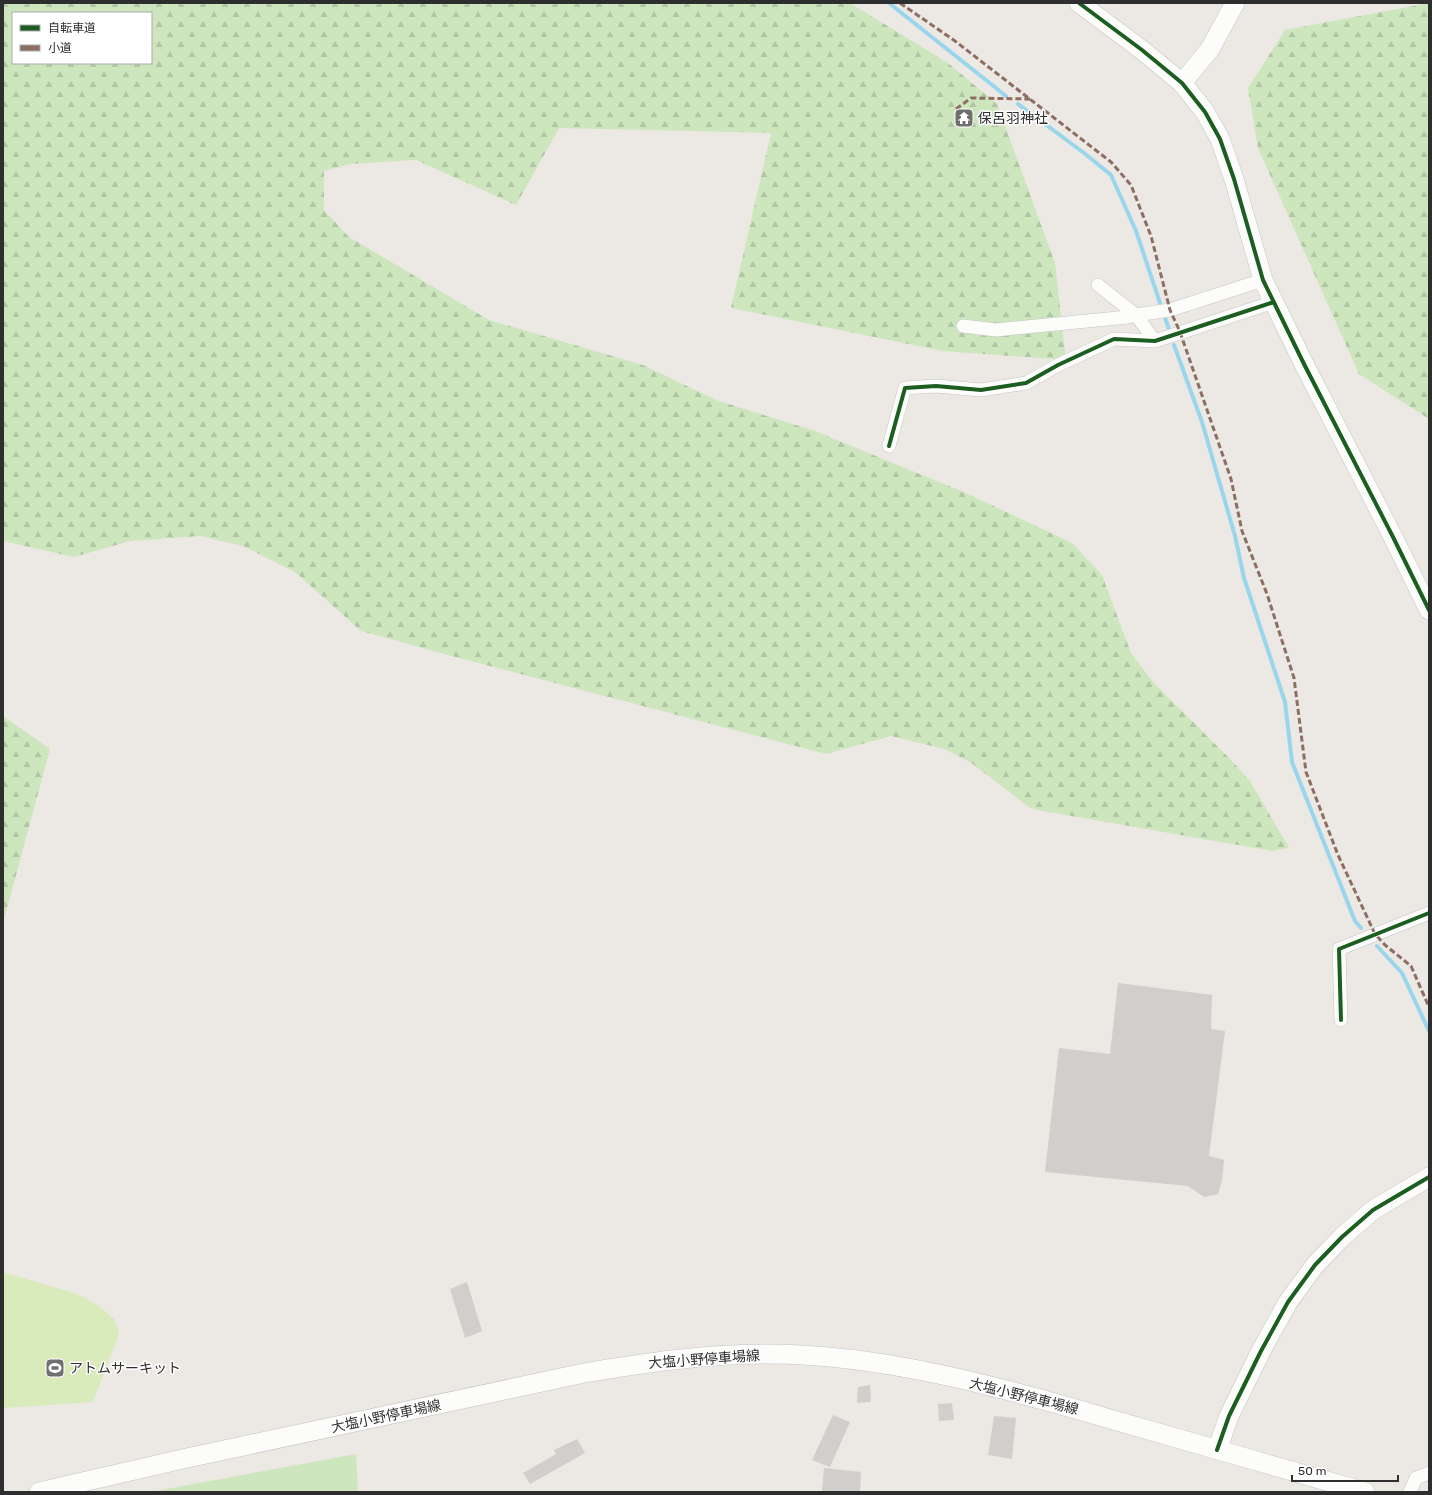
<svg xmlns="http://www.w3.org/2000/svg" width="1432" height="1495" viewBox="0 0 1432 1495" font-family="Rubik,'Noto Sans JP',sans-serif">
  <defs>
    <pattern id="forest-firs" width="22" height="20" patternUnits="userSpaceOnUse"><rect width="22" height="20" fill="#cee6be"/><path d="M5 1l3.5 6h-7zM16 11l3.5 6h-7z" fill="#b1c6a4"/></pattern>
  </defs>
  <rect width="100%" height="100%" fill="#ece8e4"/>
  <path fill="url(#forest-firs)" fill-rule="evenodd" d="M3,3h847l98,60 49,41 58,159 11,97 -123,-9 -212,-43 40,-175 -212,-5 -43,77 -100,-45 -66,4 -26,7v39l25,27 140,83 154,45 73,35 99,31 151,62 106,50 30,32 29,78 22,29 77,77 20,22 39,67 -17,3 -229,-40 -13,-3 -60,-46 -26,-13 -53,-13 -65,18 -378,-99 -87,-24 -66,-59 -52,-26 -43,-10 -70,5 -56,16 -71,-16zM13,13h138v50h-138z
    M1429,3v416l-70,-45 -101,-226 -10,-60 37,-58z
    M3,716l47,33 -47,174z"/>
  <path fill="#cee6be" d="M356,1454l2,38h-208z"/>
  <path fill="#d9eabb" d="M3,1272l77,23 20,12 14,12 5,15 -26,68 -90,6z"/>
  <g fill="none" stroke-linecap="round" stroke-linejoin="round">
    <path stroke="#99d6ec" stroke-width="4" d="M889,3l117,93
      M1018,104l66,49 27,22 25,56 24,72
      M1165,318l4,11
      M1174,345l28,77 33,114 9,42 41,124 7,60 63,159 6,7
      M1377,946l25,27 27,58"/>
  </g>
  <path fill="#d1cecb" d="M1118,983l94,12 -1,34 14,2 -16,125 15,4 -2,21 -4,13 -14,3 -16,-11 -143,-14 14,-124 51,6z
    M467,1282l15,49 -17,7 -15,-49z
    M870,1385l1,17 -14,1 1,-16z
    M952,1403l2,17 -15,1 -1,-17z
    M833,1415l17,7 -20,45 -18,-7z
    M994,1416l22,2 -4,41 -24,-4z
    M577,1439l8,14 -55,31 -7,-11 33,-19 -2,-4z
    M824,1468l37,4 -1,20h-38z"/>
  <g fill="none" stroke-linecap="round" stroke-linejoin="round">
    <g stroke="#c5c4c5" stroke-width="14">
      <path id="street" d="M1098,285l38,30 19,26
        M963,326l33,4 132,-13 8,-2 34,-5 93,-30
        M889,446l16,-58 31,-2 45,4 45,-7 32,-18 56,-26 41,2 119,-39
        M1341,1020l-2,-71 90,-36
        M1410,1492l6,-14 13,-5"/>
    </g>
    <g stroke="#c5c4c5" stroke-width="20">
      <path id="secondary" d="M1079,3l63,47 40,33 23,29 15,27 14,40 29,101 41,84 89,173 36,73
        M1182,83l28,-34 25,-46
        M1217,1450l12,-34 32,-65 27,-49 27,-37 27,-28 31,-27 56,-33
        M39,1492l148,-34 397,-85c60,-10 121,-19 183,-19 115,0 234,33 343,65 85,24 170,49 255,73"/>
    </g>
    <use href="#street" stroke="#fcfcfb" stroke-width="13"/>
    <use href="#secondary" stroke="#fcfcfb" stroke-width="19"/>
    <path stroke="#8d6e63" stroke-width="3" stroke-dasharray="6 3" stroke-linecap="butt" d="M900,3l55,38 156,121 20,23 20,51 19,74 10,22 51,147 11,52 25,63 27,84 12,94 32,83 37,79 10,11 26,21 18,41
      M956,109l15,-11 59,1"/>
    <g stroke="#fff" stroke-width="6">
      <path id="cycleway" d="M1079,3l63,47 40,33 23,29 15,27 14,40 29,101 41,84 89,173 36,73
        M889,446l16,-58 31,-2 45,4 45,-7 32,-18 56,-26 41,2 119,-39
        M1341,1020l-2,-71 90,-36
        M1217,1450l12,-34 32,-65 27,-49 27,-37 27,-28 31,-27 56,-33"/>
    </g>
    <use href="#cycleway" stroke="#1b5e20" stroke-width="4"/>
  </g>
  <defs>
    <g id="temple-square" transform="scale(1)"><rect x="-9" y="-9" width="18" height="18" rx="4" fill="#706f6e" stroke="#fff"/><path d="M0-6L5-2H3V0L6.5 2.5H4V6H1.5V3h-3V6H-4V2.5H-6.5L-3 0V-2H-5Z" fill="#fff"/></g>
    <g id="stadium-square" transform="scale(1)"><rect x="-9" y="-9" width="18" height="18" rx="4" fill="#706f6e" stroke="#fff"/><path d="M0-5a6.5 5 0 1 0 0 10a6.5 5 0 1 0 0-10ZM-3.5-1.8h7v3.6h-7Z" fill="#fff"/></g>
  </defs>
  <g fill-rule="evenodd">
    <use href="#temple-square" x="964" y="118"/>
    <use href="#stadium-square" x="55" y="1368"/>
  </g>
  <g text-anchor="middle" stroke-width="3" stroke-linejoin="round" paint-order="stroke">
    <g font-size="14" fill="#2e2e2e" stroke="#fff" text-anchor="start">
      <text x="978" y="123">保呂羽神社</text>
      <text x="69" y="1373">アトムサーキット</text>
    </g>
    <g font-size="14" fill="#2e2e2e" stroke="#fff">
      <text transform="translate(704 1359) rotate(-4)" y="5">大塩小野停車場線</text>
      <text transform="translate(1024 1396) rotate(14)" y="5">大塩小野停車場線</text>
      <text transform="translate(386 1416) rotate(-12)" y="5">大塩小野停車場線</text>
    </g>
  </g>
  <rect width="1432" height="1495" fill="none" stroke="#2e2e2e" stroke-width="8"/>
  <rect x="12" y="12" width="140" height="52" fill="#ffffff" stroke="#ababab"/>
  <rect x="20" y="25" width="20" height="6" fill="#1b5e20" stroke="#ababab"/>
  <text x="48" y="32" font-size="12" fill="#2e2e2e">自転車道</text>
  <rect x="20" y="45" width="20" height="6" fill="#8d6e63" stroke="#ababab"/>
  <text x="48" y="52" font-size="12" fill="#2e2e2e">小道</text>
  <path d="M1292 1475v6h106v-6" fill="none" stroke="#2e2e2e" stroke-width="2"/>
  <text x="1298" y="1475" font-size="12" fill="#2e2e2e" stroke="#ffffff" stroke-width="3" paint-order="stroke">50 m</text>
</svg>
